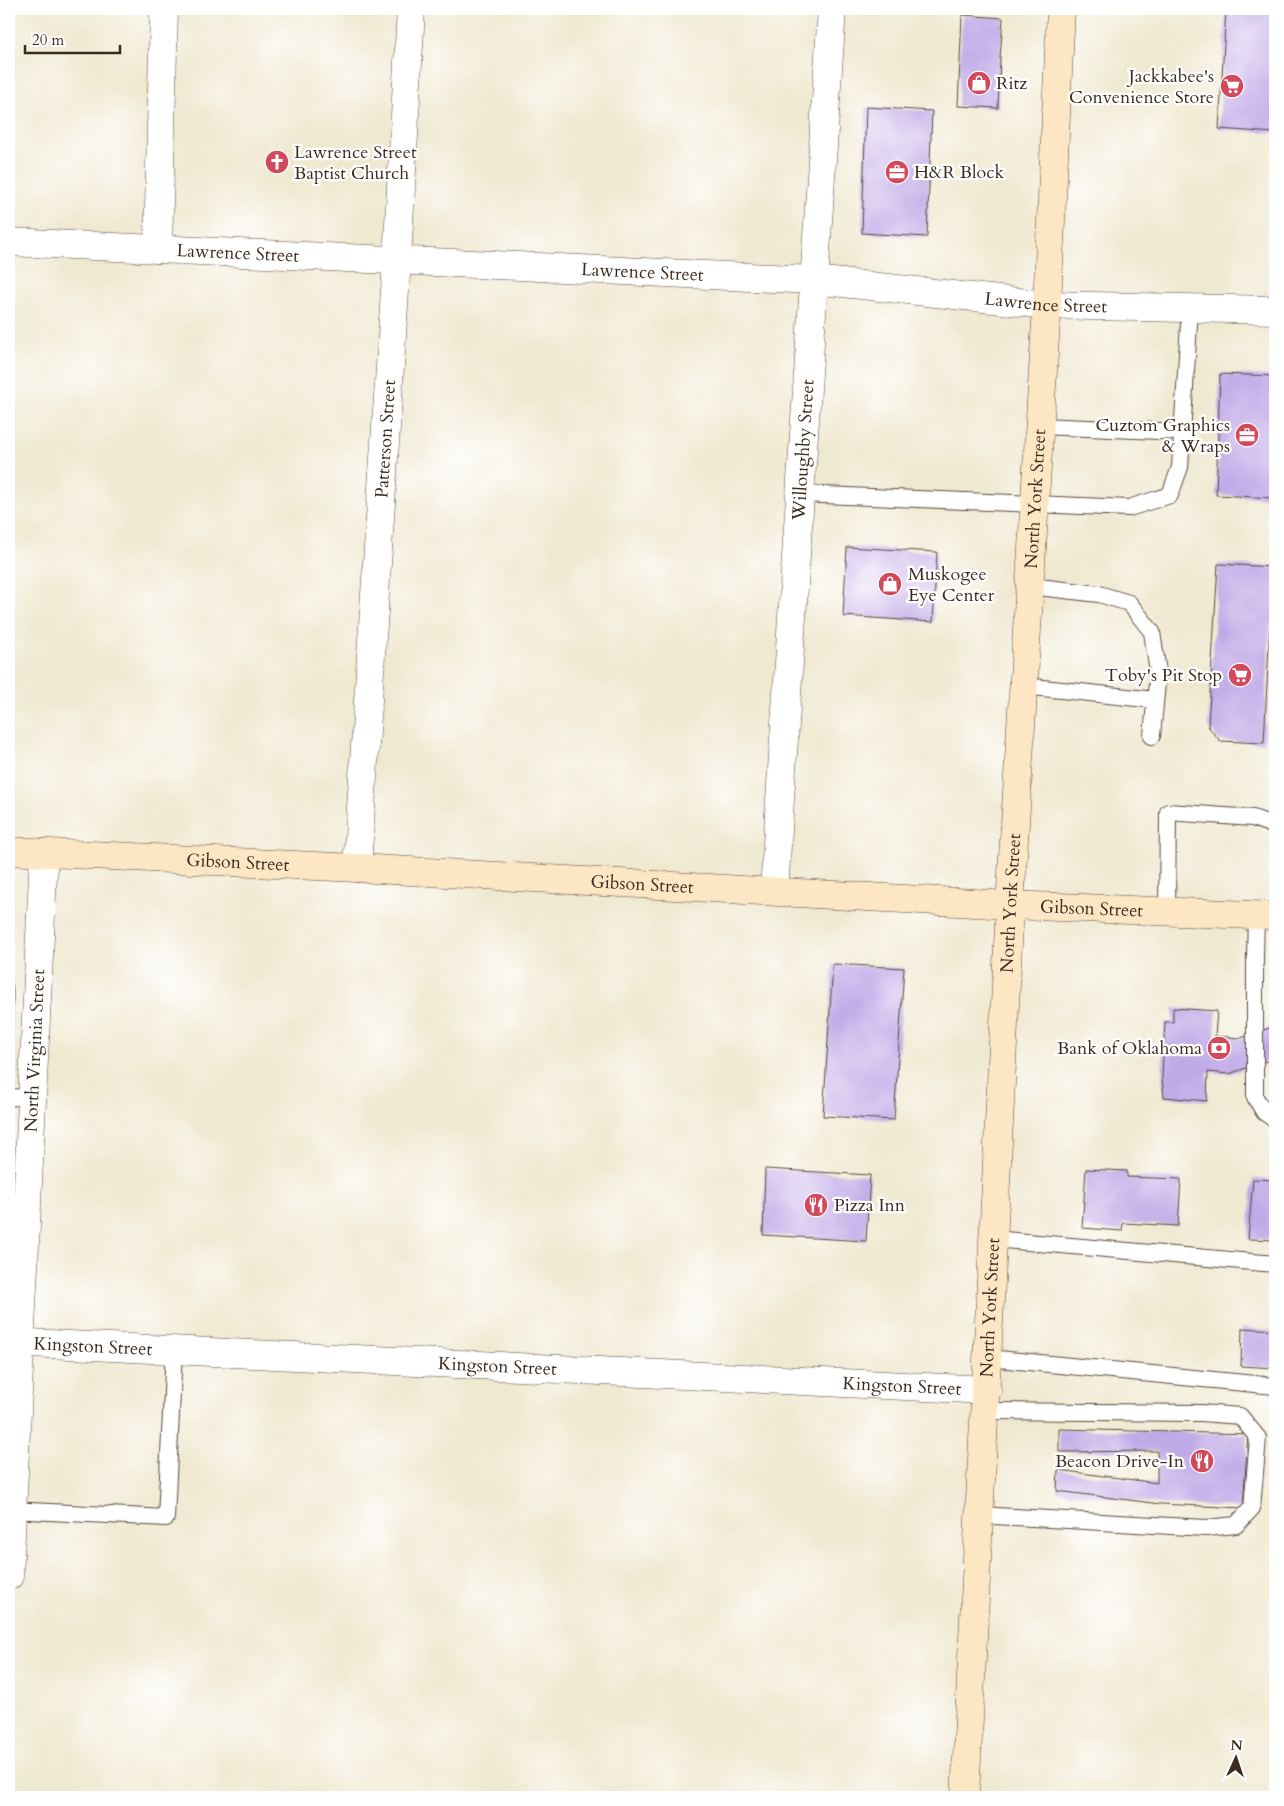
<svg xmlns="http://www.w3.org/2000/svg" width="1284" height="1806" viewBox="0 0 1284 1806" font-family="Cardo,serif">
  <rect width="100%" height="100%" fill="#fff"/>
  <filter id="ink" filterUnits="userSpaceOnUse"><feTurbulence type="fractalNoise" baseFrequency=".02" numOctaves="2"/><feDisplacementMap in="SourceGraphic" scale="10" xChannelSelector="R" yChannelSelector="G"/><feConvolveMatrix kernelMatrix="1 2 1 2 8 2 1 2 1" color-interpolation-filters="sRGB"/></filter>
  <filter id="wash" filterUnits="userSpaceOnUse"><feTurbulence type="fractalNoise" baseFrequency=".0096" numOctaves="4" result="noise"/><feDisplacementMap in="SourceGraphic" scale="20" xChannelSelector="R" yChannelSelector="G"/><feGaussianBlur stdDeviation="1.12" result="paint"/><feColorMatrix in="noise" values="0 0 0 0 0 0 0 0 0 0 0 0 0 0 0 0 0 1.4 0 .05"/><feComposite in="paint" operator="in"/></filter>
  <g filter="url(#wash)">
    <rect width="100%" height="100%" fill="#f0e9d1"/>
    <g id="blocks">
      <path fill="#c0a9e7" d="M1226,9h49v124l-56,-4z
        M962,15l41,3 -3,40 -2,50 -40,-2z
        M866,107l66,4 -5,126 -65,-4z
        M1220,374l55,2v122l-59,-3z
        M847,547l90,5 -4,70 -90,-6z
        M1218,564l57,3v57h-5l-6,119 -44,-2 -12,-15z
        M833,964l71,4 -10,152 -71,-4z
        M9,970l4,19 -1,42 -2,16z
        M1173,1008l44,3 -2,25 26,2 34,-12v32l-46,16 -21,-2 -1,29 -43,-4 -2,-20 3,-55h8z
        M765,1169l105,6 -4,66 -103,-6z
        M1086,1169l41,2v6l54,2 -3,47 -55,-3 -1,8 -40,-3z
        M1253,1179l22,1v60l-27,-1z
        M1242,1328l33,2v38l-34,-2z
        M1059,1429l189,5 -5,74 -82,-4 -104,-13 1,-21 99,13v-32l-98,1z"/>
    </g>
  </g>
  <g filter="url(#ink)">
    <use href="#blocks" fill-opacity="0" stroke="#564739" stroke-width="1"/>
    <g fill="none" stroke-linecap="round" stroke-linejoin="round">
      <g stroke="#564739" stroke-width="18">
        <path id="lane" d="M1040,426l142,6
          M800,494l329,14 41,-13 10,-28 10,-159
          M1030,586l69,8 30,9 23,29 6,40 -6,64
          M1024,686l131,14
          M1167,912l1,-100 85,6 22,8
          M1256,915l-1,42v140l9,15 11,8
          M9,1097l23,1
          M994,1239l281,25
          M988,1358l287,28
          M11,1510l155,8 8,-168
          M978,1515l228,13 30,-3 16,-17 6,-70 -18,-22 -39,-3 -216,-2"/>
      </g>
      <g stroke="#564739" stroke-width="29">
        <g id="street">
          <path id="s1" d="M9,242l805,38 233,25 228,5"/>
          <path d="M158,249l6,-240"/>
          <path id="s2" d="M357,868l40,-608 14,-251"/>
          <path id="s3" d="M774,891l58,-882"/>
          <path id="s4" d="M9,1342l978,48"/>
          <path id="s5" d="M9,1576l35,-723"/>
        </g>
      </g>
      <g stroke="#564739" stroke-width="29">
        <g id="secondary">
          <path id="s6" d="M9,851l348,17 653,37 265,11"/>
          <path id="s7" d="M965,1797l45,-892 37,-600 14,-296"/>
        </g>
      </g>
      <use href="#lane" stroke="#fff" stroke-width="16"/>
      <use href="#street" stroke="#fff" stroke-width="28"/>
      <use href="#secondary" stroke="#fce6c4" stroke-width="28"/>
    </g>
  </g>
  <defs>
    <g id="shop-disc" transform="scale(1.25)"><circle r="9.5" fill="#d1495b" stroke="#fff"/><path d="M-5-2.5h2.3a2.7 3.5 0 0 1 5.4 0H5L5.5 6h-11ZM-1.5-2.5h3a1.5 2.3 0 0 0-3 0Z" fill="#fff"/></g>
    <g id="supermarket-disc" transform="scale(1.25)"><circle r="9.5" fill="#d1495b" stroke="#fff"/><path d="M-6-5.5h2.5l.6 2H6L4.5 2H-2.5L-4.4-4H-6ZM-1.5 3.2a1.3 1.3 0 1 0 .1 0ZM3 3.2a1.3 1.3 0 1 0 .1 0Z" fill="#fff"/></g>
    <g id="church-disc" transform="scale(1.25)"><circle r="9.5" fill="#d1495b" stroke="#fff"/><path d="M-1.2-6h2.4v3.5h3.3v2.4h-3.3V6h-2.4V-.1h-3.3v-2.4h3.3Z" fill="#fff"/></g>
    <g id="office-disc" transform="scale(1.25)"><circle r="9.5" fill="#d1495b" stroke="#fff"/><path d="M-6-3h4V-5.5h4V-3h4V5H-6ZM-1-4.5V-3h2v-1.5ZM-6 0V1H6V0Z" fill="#fff"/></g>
    <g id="bank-disc" transform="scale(1.25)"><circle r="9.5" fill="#d1495b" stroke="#fff"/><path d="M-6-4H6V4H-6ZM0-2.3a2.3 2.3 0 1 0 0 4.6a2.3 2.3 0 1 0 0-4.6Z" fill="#fff"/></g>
    <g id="restaurant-disc" transform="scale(1.25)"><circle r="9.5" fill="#d1495b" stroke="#fff"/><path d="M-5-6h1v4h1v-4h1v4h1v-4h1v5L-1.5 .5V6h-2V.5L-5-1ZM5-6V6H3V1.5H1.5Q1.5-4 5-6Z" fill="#fff"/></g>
  </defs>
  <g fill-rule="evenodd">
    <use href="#shop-disc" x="979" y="83"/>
    <use href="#supermarket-disc" x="1232" y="86"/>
    <use href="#church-disc" x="277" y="162"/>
    <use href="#office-disc" x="897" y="172"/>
    <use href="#office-disc" x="1247" y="435"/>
    <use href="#shop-disc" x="890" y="584"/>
    <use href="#supermarket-disc" x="1240" y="675"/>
    <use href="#bank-disc" x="1219" y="1048"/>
    <use href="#restaurant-disc" x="816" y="1205"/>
    <use href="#restaurant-disc" x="1202" y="1461"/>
  </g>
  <g text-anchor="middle" stroke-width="4.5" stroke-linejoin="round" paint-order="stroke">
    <g font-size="18" fill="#3b2a1e" stroke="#fff" text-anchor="end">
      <text x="1214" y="82">Jackkabee's<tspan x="1214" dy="21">Convenience Store</tspan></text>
      <text x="996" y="89" text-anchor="start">Ritz</text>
      <text x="294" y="158" text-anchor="start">Lawrence Street<tspan x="294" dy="21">Baptist Church</tspan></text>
      <text x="914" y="178" text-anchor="start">H&amp;R Block</text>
      <text x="1230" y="431">Cuztom Graphics<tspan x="1230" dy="21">&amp; Wraps</tspan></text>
      <text x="908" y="580" text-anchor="start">Muskogee<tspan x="908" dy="21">Eye Center</tspan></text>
      <text x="1222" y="681">Toby's Pit Stop</text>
      <text x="1202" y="1054">Bank of Oklahoma</text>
      <text x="834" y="1211" text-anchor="start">Pizza Inn</text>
      <text x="1184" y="1467">Beacon Drive-In</text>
    </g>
    <g font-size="18" fill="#3b2a1e" stroke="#fff">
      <text dy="6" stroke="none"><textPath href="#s1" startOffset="229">Lawrence Street</textPath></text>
      <text dy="6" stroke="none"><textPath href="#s1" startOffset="634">Lawrence Street</textPath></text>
      <text dy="6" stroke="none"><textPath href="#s1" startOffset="1039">Lawrence Street</textPath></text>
      <text dy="6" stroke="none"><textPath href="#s2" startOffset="430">Patterson Street</textPath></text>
      <text dy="6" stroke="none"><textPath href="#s3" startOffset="442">Willoughby Street</textPath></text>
      <text dy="6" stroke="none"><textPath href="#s7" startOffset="1300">North York Street</textPath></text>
      <text dy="6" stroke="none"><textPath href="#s6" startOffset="229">Gibson Street</textPath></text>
      <text dy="6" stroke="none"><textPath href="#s6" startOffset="634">Gibson Street</textPath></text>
      <text dy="6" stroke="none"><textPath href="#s7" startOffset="895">North York Street</textPath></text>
      <text dy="6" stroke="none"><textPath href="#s6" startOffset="1084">Gibson Street</textPath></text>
      <text dy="6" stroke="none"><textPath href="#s5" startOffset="526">North Virginia Street</textPath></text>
      <text dy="6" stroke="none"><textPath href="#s7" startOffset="490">North York Street</textPath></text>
      <text dy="6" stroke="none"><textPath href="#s4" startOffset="84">Kingston Street</textPath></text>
      <text dy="6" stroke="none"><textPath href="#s4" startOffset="489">Kingston Street</textPath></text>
      <text dy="6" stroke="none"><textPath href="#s4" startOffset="894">Kingston Street</textPath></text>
    </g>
  </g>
  <rect width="1284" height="1806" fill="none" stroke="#fff" stroke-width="30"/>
  <g transform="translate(1236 1758) rotate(3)" stroke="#ffffff" stroke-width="4" paint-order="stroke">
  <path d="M0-4L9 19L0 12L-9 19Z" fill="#3b2a1e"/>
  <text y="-8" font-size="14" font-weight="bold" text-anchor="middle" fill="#3b2a1e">N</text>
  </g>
  <path d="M25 45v8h95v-8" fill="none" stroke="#3b2a1e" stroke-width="2.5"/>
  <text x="32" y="45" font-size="15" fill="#3b2a1e" stroke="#ffffff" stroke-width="4" paint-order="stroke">20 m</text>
</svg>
